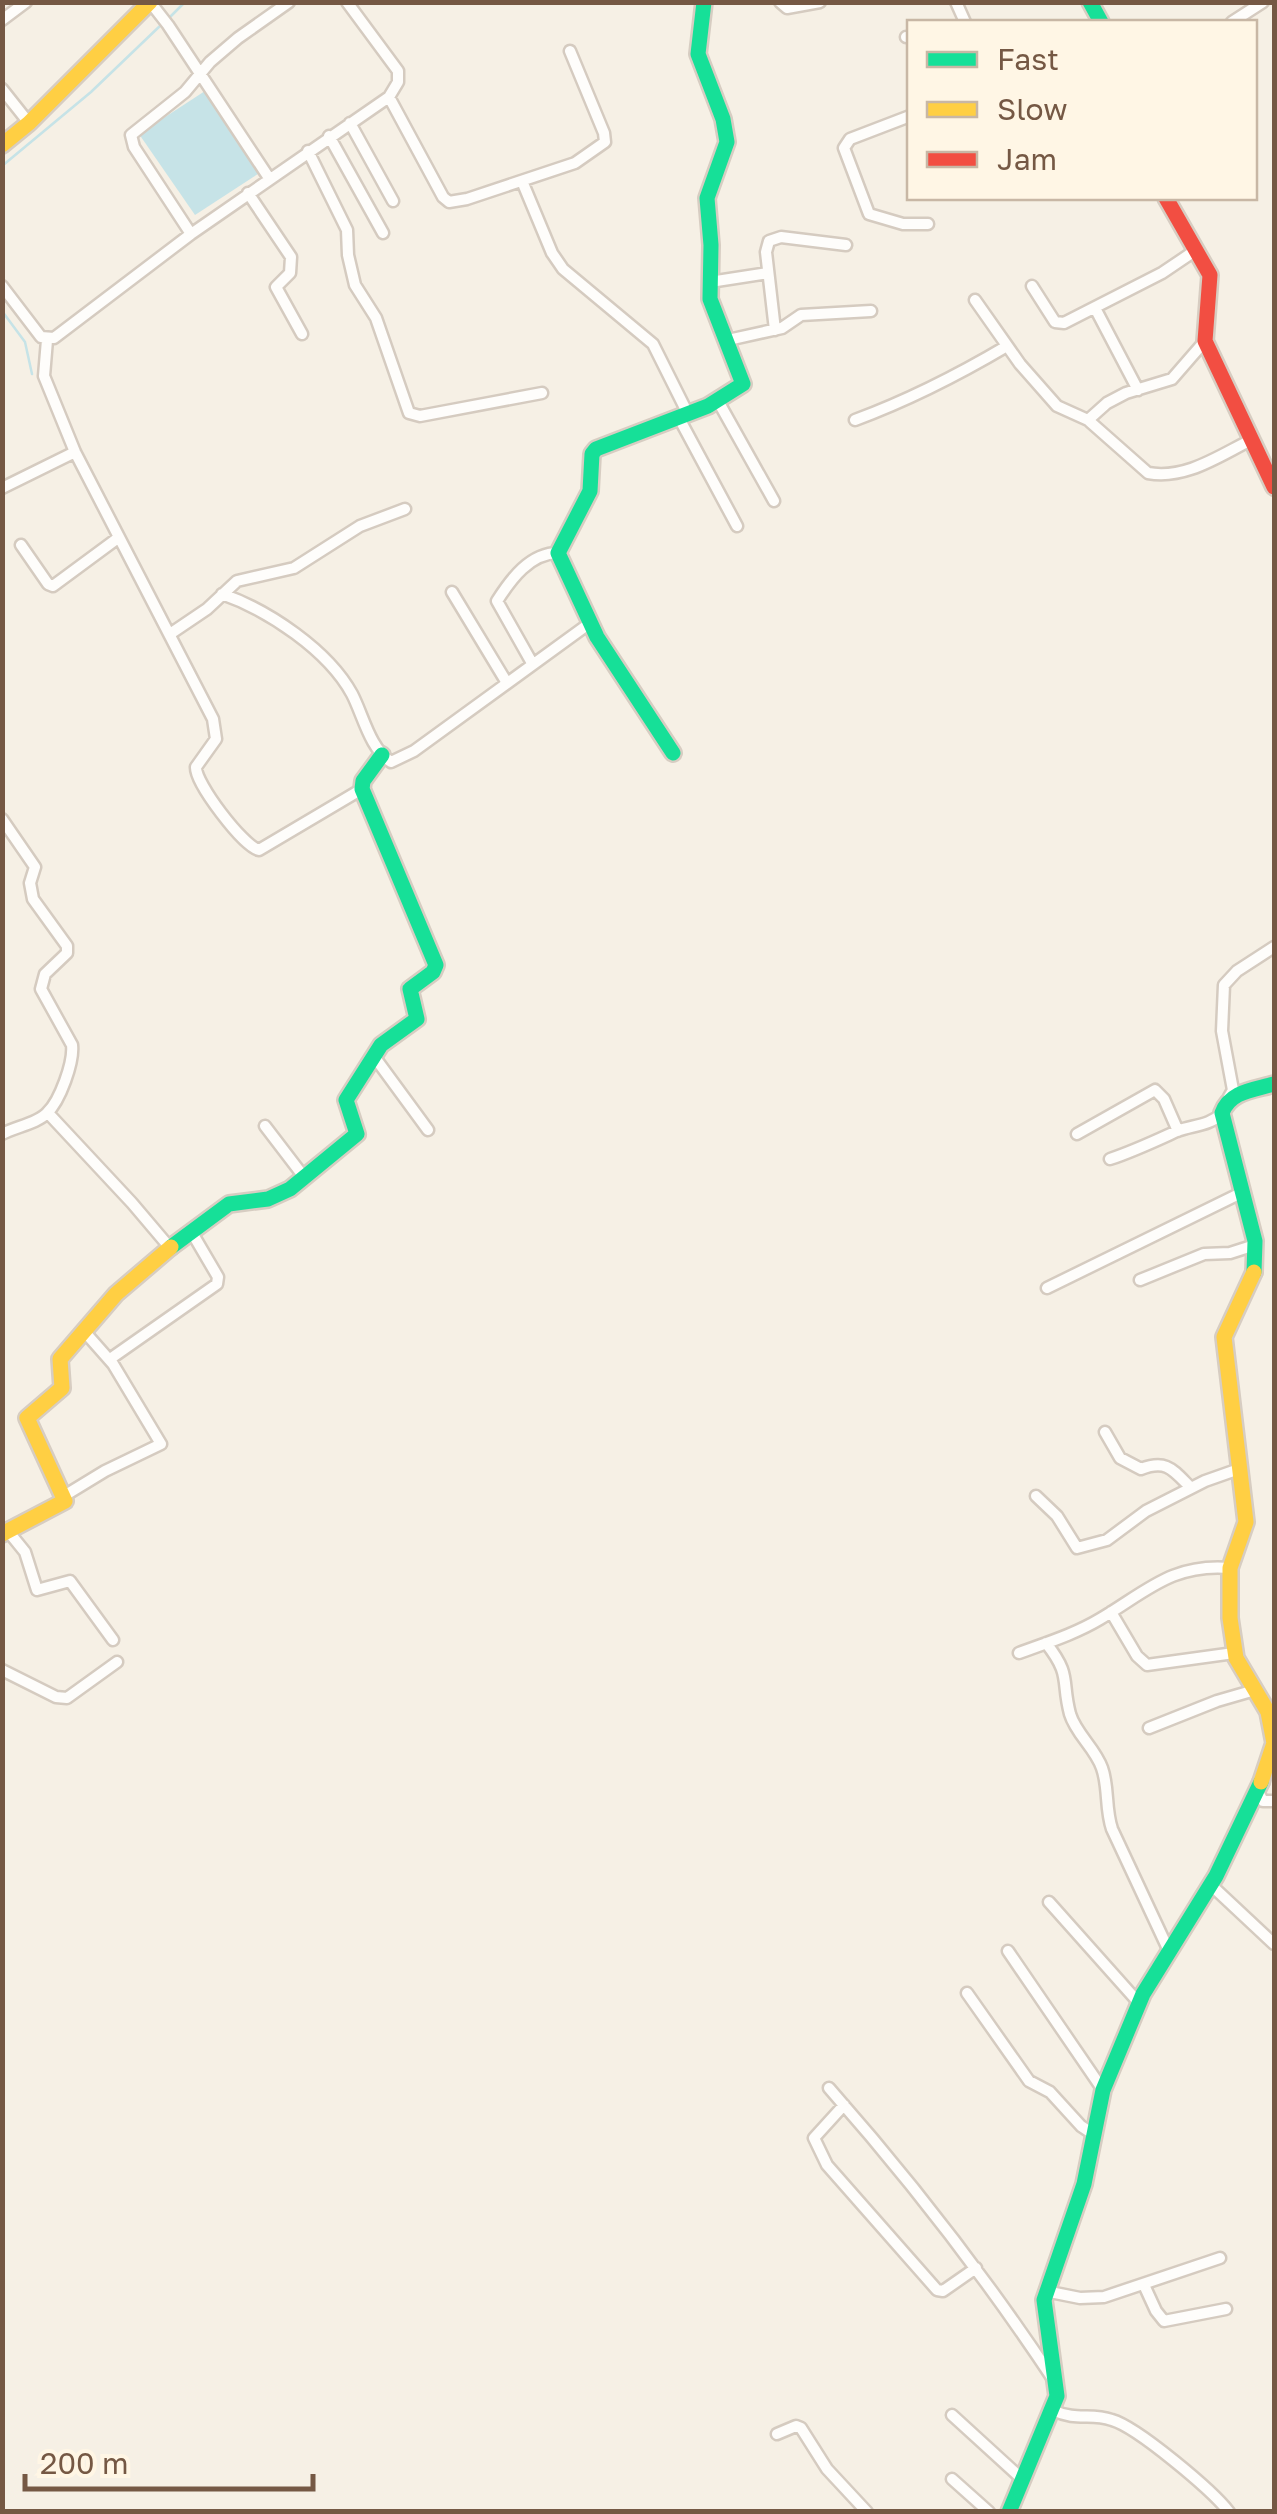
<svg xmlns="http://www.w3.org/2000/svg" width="1277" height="2514" viewBox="0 0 1277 2514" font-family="'Golos Text',sans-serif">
  <rect width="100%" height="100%" fill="#f6f0e5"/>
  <path fill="#c6e3e7" d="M205,91l56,81 -66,43 -56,-81z"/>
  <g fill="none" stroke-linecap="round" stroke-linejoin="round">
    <path stroke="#c6e3e7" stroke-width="2.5" d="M168,19l17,-17
      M2,166l89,-74 71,-68
      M2,311l23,31 7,32"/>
    <g stroke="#d5cbc0" stroke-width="15">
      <path id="street" d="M150,2l18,23 101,153
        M780,2l7,6 33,-6
        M956,2l9,20
        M2,20l24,-18
        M1232,22l31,-20
        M906,37h4
        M2,89l27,34
        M389,97l54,100 6,5 18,-3 108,-36 30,-21 -1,-9 -34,-82
        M910,116l-60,23 -6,9 25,66 34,10h25
        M350,123l43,78
        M329,136l54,97
        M308,151l39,79 1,25 7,30 21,33 33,95 11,3 122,-23
        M522,181l30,72 11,16 90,75 35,70
        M248,193l43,64 -1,16 -14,14 26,47
        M191,234l-57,-87 -3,-12 54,-43 25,-30 28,-24 51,-36
        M710,282l58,-9
        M2,286l39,51 13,1 137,-104 198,-137 9,-15v-11l-51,-69
        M1032,286l23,36 9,1 98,-50 34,-23
        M975,300l45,64 37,42 31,14 60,53c38,7 72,-18 105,-34
        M1095,308l43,82
        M775,330l-9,-78 3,-11 12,-4 65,8
        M47,340l-3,36 31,76 138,267 3,20 -20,28c-1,16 47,79 63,83l103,-61
        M728,340l54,-12 19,-13 70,-4
        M718,401l56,100
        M679,418l58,108
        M855,420c54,-20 103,-45 152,-74
        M1088,420l19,-17 19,-10 46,-14 33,-38
        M2,488l73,-36
        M21,545l27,39 5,2 65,-48
        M452,592l55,91
        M222,594c46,16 106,56 130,100 11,21 18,55 39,68l23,-11 176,-128
        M170,634l37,-25 30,-28 57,-13 66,-42 45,-17
        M532,663l-35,-62c14,-22 33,-48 61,-48
        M2,819l33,48 -5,16 3,16 34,47v7l-22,21 -4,15 31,56c2,17 -12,56 -25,68 -9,10 -32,14 -45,21
        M373,1055l55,75
        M1229,1097l4,-7 -11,-59 2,-46 13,-14 37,-24
        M48,1113l84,90 39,46
        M265,1126l39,51
        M1077,1134l78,-44 9,9 14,32
        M1110,1159c24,-8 45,-18 67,-28 16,-6 33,-5 45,-18
        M1140,1280l64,-26 26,-1 25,-8
        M1047,1288l196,-96
        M110,1359l107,-75 1,-7 -27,-46
        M1105,1432l15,26 21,11c26,-10 32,1 50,19
        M64,1496l41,-25 56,-27 -48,-80 -30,-34
        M1036,1496l21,20 20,32 30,-8 39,-29 59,-30 34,-12
        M8,1531l17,21 12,38 33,-9 43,59
        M1111,1612l26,44 10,9 87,-12
        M1046,1643c26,33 15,37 24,71 6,20 25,34 32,54 7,19 3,41 10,61l57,122
        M1019,1653c27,-10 56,-19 81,-34 46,-27 72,-56 130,-51
        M2,1670l54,27 11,1 50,-36
        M1149,1728l68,-27 38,-11
        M1258,1792l5,9h11
        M1211,1885l63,59
        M1049,1902l90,101
        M1008,1951l95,139
        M967,1993l62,88 21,11 31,34 12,8
        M829,2088c82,93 155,187 224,291
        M844,2105l-30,33 13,27 110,125 6,1 33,-23
        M1144,2285l12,26 8,10 62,-12
        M1045,2291l35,7 24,-1 116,-39
        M1052,2410c27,12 37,2 60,10 25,7 100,70 117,92
        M952,2415l70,64
        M777,2434l19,-8 5,2 26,41 40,43
        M952,2479l37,33"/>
    </g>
    <g stroke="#d7cdc2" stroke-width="20">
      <path id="fast" d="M1090,2l11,20
        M673,753l-76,-116 -39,-84 32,-62 2,-37 4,-5 112,-43 35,-22 -33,-85 1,-54 -4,-47 20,-56 -4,-23 -25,-65 6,-52
        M171,1247l58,-43 39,-5 22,-10 67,-55 -11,-34 35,-55 36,-26 -7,-30 23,-17 3,-7 -74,-176 1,-8 19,-26
        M1254,1272l1,-31 -33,-128c8,-22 32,-23 52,-29
        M1009,2512l48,-116 -13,-96 40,-116 19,-94 40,-96 73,-118 45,-94"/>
    </g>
    <g stroke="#d7cdc2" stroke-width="20">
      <path id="slow" d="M2,145l27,-22 121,-121
        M1254,1272l-30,65 22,185 -16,46v50l6,40 32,54 6,31 -13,39
        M2,1534l63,-33 -38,-83 35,-30 -2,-29 56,-65 55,-47"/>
    </g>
    <g stroke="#d7cdc2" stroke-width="20">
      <path id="jam" d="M1166,198l44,77 -5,66 69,146"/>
    </g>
    <use href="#street" stroke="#fefdfb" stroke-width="10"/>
    <use href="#fast" stroke="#16e098" stroke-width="15"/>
    <use href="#slow" stroke="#ffcf43" stroke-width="15"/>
    <use href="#jam" stroke="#f24e42" stroke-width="15"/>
  </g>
  <rect width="1277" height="2514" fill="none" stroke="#755844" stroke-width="10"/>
  <rect x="907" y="20" width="350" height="180" fill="#fff6e5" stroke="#c8b7a5" stroke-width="2.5"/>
  <rect x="927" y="52" width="50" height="15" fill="#16e098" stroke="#c8b7a5" stroke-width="2.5"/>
  <text x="997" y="70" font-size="30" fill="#755844">Fast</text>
  <rect x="927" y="102" width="50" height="15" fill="#ffcf43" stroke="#c8b7a5" stroke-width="2.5"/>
  <text x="997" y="120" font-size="30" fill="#755844">Slow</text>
  <rect x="927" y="152" width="50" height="15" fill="#f24e42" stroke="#c8b7a5" stroke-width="2.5"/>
  <text x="997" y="170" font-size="30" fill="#755844">Jam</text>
  <path d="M25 2474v15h288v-15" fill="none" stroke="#755844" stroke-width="5"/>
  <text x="40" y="2474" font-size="30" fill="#755844" stroke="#fff6e5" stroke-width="8" paint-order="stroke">200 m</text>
</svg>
